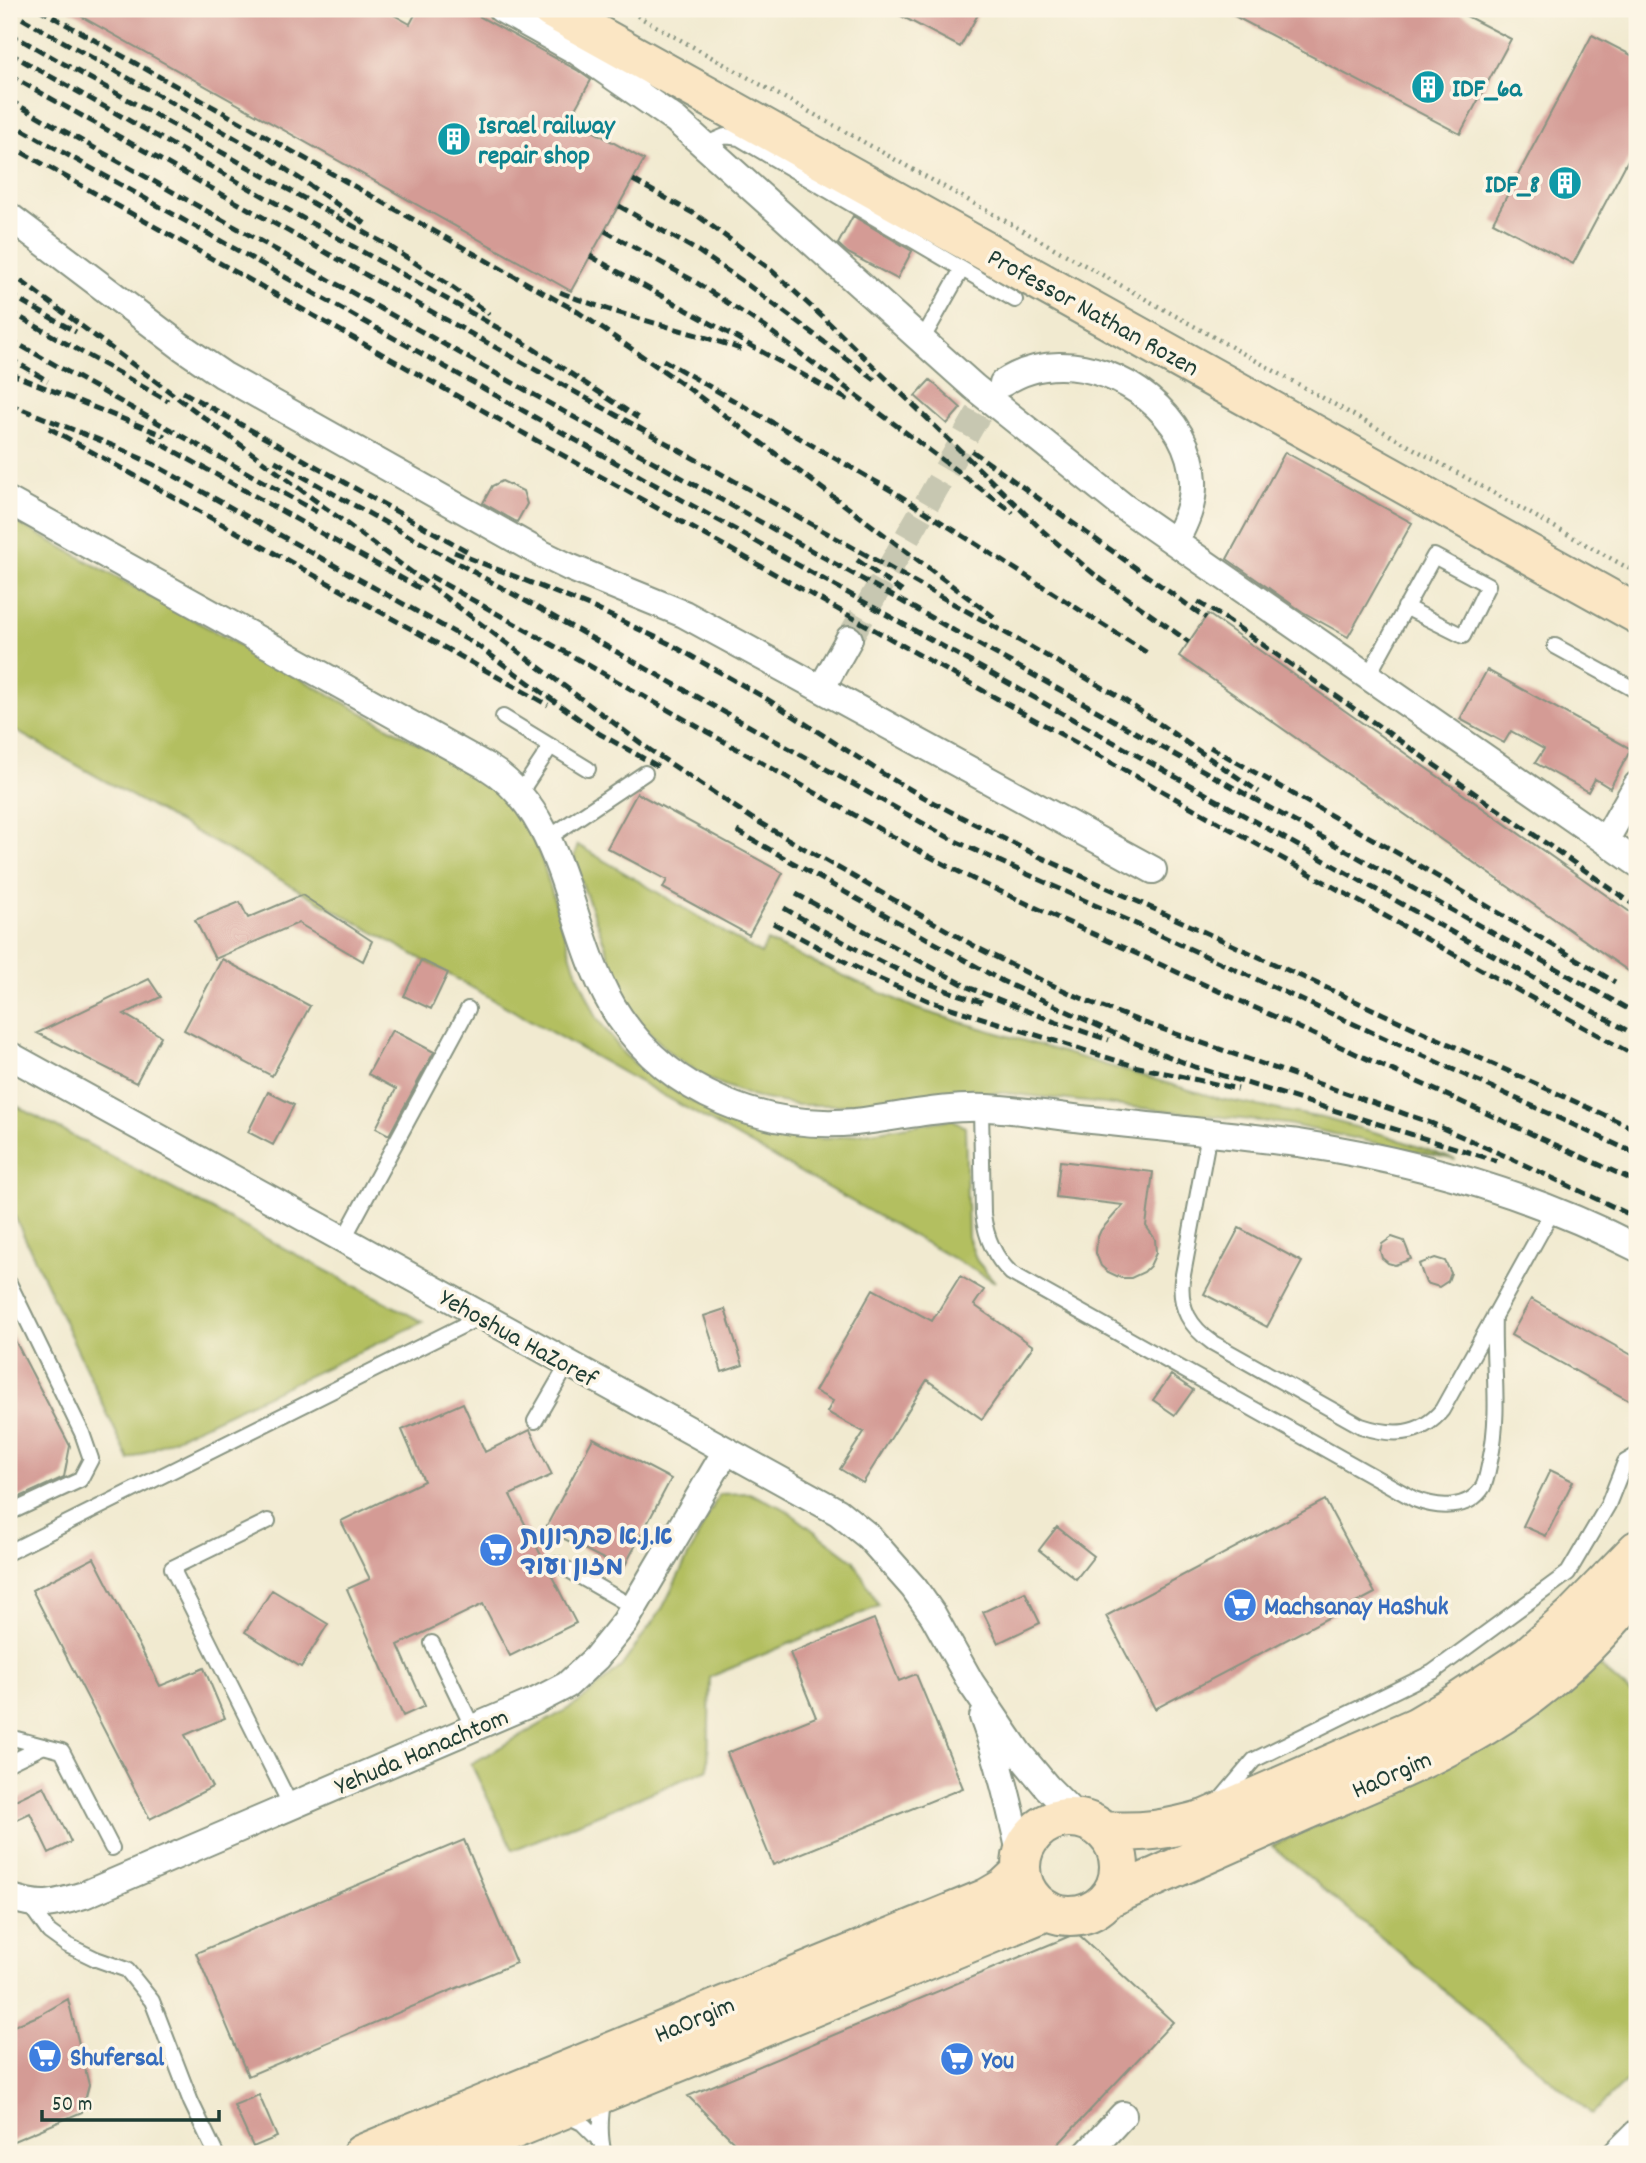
<svg xmlns="http://www.w3.org/2000/svg" width="1646" height="2163" viewBox="0 0 1646 2163" font-family="Dekko,'Playpen Sans Hebrew',sans-serif">
  <rect width="100%" height="100%" fill="#fcf5e5"/>
  <filter id="ink" filterUnits="userSpaceOnUse"><feTurbulence type="fractalNoise" baseFrequency=".0143" numOctaves="2"/><feDisplacementMap in="SourceGraphic" scale="14" xChannelSelector="R" yChannelSelector="G"/><feConvolveMatrix kernelMatrix="1 2 1 2 8 2 1 2 1" color-interpolation-filters="sRGB"/></filter>
  <filter id="wash" filterUnits="userSpaceOnUse"><feTurbulence type="fractalNoise" baseFrequency=".00686" numOctaves="4" result="noise"/><feDisplacementMap in="SourceGraphic" scale="28" xChannelSelector="R" yChannelSelector="G"/><feGaussianBlur stdDeviation="1.57" result="paint"/><feColorMatrix in="noise" values="0 0 0 0 0 0 0 0 0 0 0 0 0 0 0 0 0 1.4 0 .05"/><feComposite in="paint" operator="in"/></filter>
  <g filter="url(#wash)">
    <rect width="100%" height="100%" fill="#f1ead0"/>
    <path fill="#b3bf61" stroke="#697e4a" stroke-width="2" d="M9,518l472,260 29,21 13,18 19,43 33,108 22,50 27,36 27,23 72,42 56,17 48,3 125,-20 13,8 3,110 9,24 18,21 -986,-555z
      M578,845l183,109 6,-13 150,68 303,90 102,19 63,17 71,25 -169,-36 -282,-31h-64l-96,12h-48l-43,-8 -44,-17 -38,-25 -27,-27 -16,-23 -12,-28 -42,-112 -1,-9z
      M9,1102l414,220 -294,138 -120,-256z
      M749,1493l36,16 69,52 25,45 -169,71 -2,92 -195,81 -42,-86 107,-61 43,-36 42,-60 56,-113z
      M1588,1656l49,43v372l-45,43 -320,-268 186,-88z"/>
    <g id="blocks">
      <path fill="#d49b95" d="M68,9h315l27,15 8,-15h48l111,61 14,10 -21,38 74,42 -73,131z
        M888,9h93l-21,38z
        M1221,9h232l58,30 -51,95z
        M1592,35l45,23v85l-64,121 -80,-42z
        M853,216l59,35 -15,28 -49,-26 -10,-9z
        M930,380l31,28 -14,16 -32,-28z
        M1285,452l127,71 -64,114 -45,-25 -76,-53z
        M502,481l21,10 4,13 -10,18 -34,-19 9,-17z
        M1208,614l429,303v60l-458,-321z
        M1487,670l144,79 -21,39 -15,-9 -7,13 -53,-29 9,-14 -33,-18 -7,12 -44,-24z
        M637,793l146,80 -34,62 -86,-47 4,-8 -60,-32z
        M302,895l70,46 -9,20 -65,-38 -83,36 -20,-39 45,-18 8,16z
        M222,959l88,47 -38,70 -88,-46z
        M421,960l27,13 -17,36 -27,-13z
        M149,979l12,18 -37,17 37,22 -25,47 -99,-50z
        M392,1030l42,22 -45,83 -13,-7 20,-39 -28,-15z
        M268,1092l26,13 -21,40 -25,-13z
        M1060,1161l93,11 -7,54 9,13 1,14 -6,13 -6,6 -13,6h-10l-13,-6 -7,-6 -5,-13 1,-14 4,-9 22,-25 -67,-8z
        M1239,1228l63,34 -35,65 -63,-33z
        M1392,1237l12,4 7,18 -16,6 -7,-2 -6,-5 -2,-7 2,-7z
        M1435,1258l10,3 6,12 -3,8 -9,6 -13,-4 -7,-19z
        M960,1276l24,14 -10,15 59,41 -51,73 -55,-39 -64,103 -23,-14 24,-37 -37,-20 6,-11 -18,-10 58,-102 59,32z
        M1531,1299l106,59v47l-126,-70z
        M725,1309l18,56 -21,7 -18,-56z
        M9,1329l61,117 -6,31 -55,25z
        M1171,1375l22,15 -18,25 -22,-15z
        M463,1403l22,49 45,-22 22,45 -42,20 66,128 -66,33 -27,-52 -85,41 27,61 -22,10 -56,-127 23,-10 -29,-58 83,-40 -22,-51z
        M593,1438l78,41 -48,90 -78,-40z
        M1550,1470l23,11 -27,55 -23,-10z
        M1325,1500l50,93 -220,116 -49,-93z
        M1057,1527l37,29 -18,23 -37,-29z
        M94,1558l66,128 44,-18 21,50 -40,17 27,52 -62,32 -118,-229z
        M272,1590l56,34 -27,43 -56,-35z
        M1025,1592l15,31 -42,20 -15,-31z
        M874,1619l25,62 17,-7 47,114 -190,77 -46,-112 89,-36 -26,-64z
        M44,1786l27,56 -22,11 -19,-40 -21,10v-20z
        M464,1840l52,123 -268,113 -52,-123z
        M1077,1933l96,89 -124,132h-303l-58,-58z
        M68,1999l21,86 -7,27 -73,31v-115l31,-13z
        M259,2095l18,42 -24,10 -19,-42z"/>
    </g>
  </g>
  <g filter="url(#ink)">
    <use href="#blocks" fill-opacity="0" stroke="#889482" stroke-width="2"/>
    <g fill="none" stroke-linecap="round" stroke-linejoin="round">
      <path stroke="#c7c7b1" stroke-width="26" stroke-dasharray="26 13" stroke-linecap="butt" d="M849,639l135,-235 19,-21"/>
      <g stroke="#889482" stroke-width="18">
        <path id="lane" d="M704,145l21,-9 14,2 276,162
          M922,340l40,-71
          M1555,646l82,45
          M1368,676l66,-120 54,29 -25,51 -58,-29
          M503,717l85,52
          M520,793l31,-47
          M548,838l97,-65
          M981,1108l2,106c3,24 11,43 28,59l403,226c23,9 54,12 69,-12 4,-8 5,-18 7,-26 11,-51 2,-95 4,-146
          M1209,1133l-27,147c-3,28 8,47 31,63l148,83c30,10 59,11 81,-16l111,-200
          M343,1240l125,-231
          M9,1283l73,150 9,26 -11,21 -71,33
          M535,1421l33,-57
          M268,1521l-96,47 119,238
          M9,1552l473,-236
          M558,1564l75,43
          M432,1643l41,85
          M9,1737l53,14 50,97
          M9,1763l35,-17
          M1221,1799l33,-39 179,-88 135,-99 40,-68 17,-43 12,-7
          M29,1904l20,28 18,13 29,14 31,11 25,31 39,101 25,52
          M565,2115l17,8 18,18
          M604,2154c-5,-19 -4,-37 0,-57"/>
      </g>
      <g stroke="#889482" stroke-width="30">
        <path id="street" d="M501,9l77,43 98,68 298,267 150,120 513,356
          M9,216l173,131 41,28 317,178 29,14 115,47 469,256
          M1003,383c17,-11 35,-17 56,-17 62,-1 132,50 134,115 1,23 -8,42 -18,61
          M9,501l477,265c85,51 80,174 134,252 52,76 144,112 235,104 44,-5 88,-16 132,-14 35,2 70,8 105,12 69,7 137,15 206,23 118,18 232,50 339,105
          M821,689l28,-50
          M1605,841l32,-56
          M9,1055l829,457 30,24 46,52 19,27 38,68 47,69 29,35 31,31
          M983,1717c17,46 28,93 38,140
          M9,1897c33,11 42,8 75,-2l452,-194 31,-16 29,-27 29,-36 101,-171
          M1087,2154l36,-39
          M1616,2154l21,-21"/>
      </g>
      <g stroke="#889482" stroke-width="42">
        <path id="secondary" d="M551,9l1086,605
          M1021 1867a49 49 0 1 1 98 0a49 49 0 1 1-98 0Z
          M1104,1831c39,2 63,-1 101,-12l211,-92 39,-23 74,-49 43,-38 65,-67
          M1108,1898c66,-30 132,-59 198,-88 83,-35 168,-68 238,-126 35,-28 64,-61 93,-93
          M362,2154l625,-256 17,-10 16,-15
          M454,2154l593,-243"/>
      </g>
      <path stroke="#889482" stroke-width="4.5" stroke-dasharray="2 5" stroke-linecap="butt" d="M625,9l1012,564"/>
      <use href="#lane" stroke="#fff" stroke-width="14"/>
      <use href="#street" stroke="#fff" stroke-width="26"/>
      <use href="#secondary" stroke="#fbe6c4" stroke-width="38"/>
      <path stroke="#1f3d34" stroke-width="5" stroke-dasharray="10 5" stroke-linecap="butt" d="M39,9l539,303 106,73 310,232
        M9,11l256,144 104,71
        M9,33l380,213 59,38 41,30
        M9,53l514,289 115,76
        M9,75l1111,622 139,95
        M9,100l1628,914
        M9,122l1628,914
        M9,145l1628,912
        M633,180l65,36 72,53 58,53 216,210 50,42 95,68
        M619,206l79,45 46,31 135,101
        M605,231l89,50 71,46 248,186
        M590,256l260,145
        M9,272l641,478 103,69 225,129 63,32 51,23 53,20 286,100 79,35 127,60
        M560,292c60,25 123,36 183,58
        M9,294l67,38
        M9,311l159,90
        M9,339l308,173
        M9,358l39,23
        M663,360l231,132 255,162
        M9,373l156,63
        M183,392l284,159
        M9,404l105,42 39,18 322,180 125,90 61,34
        M49,428l499,277
        M149,437l272,152
        M972,451l234,167
        M275,461l678,379 684,314
        M454,552l140,56 76,36 97,55 118,76 49,28 102,52 601,275
        M857,560l46,32
        M430,576l485,273 58,30 664,303
        M1198,602l28,17 411,288
        M1210,747l198,112 207,123
        M737,831l265,150 131,61 62,25 302,94
        M796,894l174,94 85,34 54,18
        M784,908c65,38 129,75 202,95
        M773,923l99,53 60,26 202,64 104,23"/>
    </g>
  </g>
  <defs>
    <g id="building-disc" transform="scale(1.75)"><circle r="9.5" fill="#0f9aa8" stroke="#fcf5e5"/><path d="M-4-6H4V6H1V3H-1V6H-4ZM-2.5-4.3h1.7v1.8h-1.7ZM.8-4.3h1.7v1.8H.8ZM-2.5-1h1.7V.8h-1.7ZM.8-1h1.7V.8H.8Z" fill="#fff"/></g>
    <g id="supermarket-disc" transform="scale(1.75)"><circle r="9.5" fill="#3f7fe0" stroke="#fcf5e5"/><path d="M-6-5.5h2.5l.6 2H6L4.5 2H-2.5L-4.4-4H-6ZM-1.5 3.2a1.3 1.3 0 1 0 .1 0ZM3 3.2a1.3 1.3 0 1 0 .1 0Z" fill="#fff"/></g>
  </defs>
  <g fill-rule="evenodd">
    <use href="#building-disc" x="1428" y="87"/>
    <use href="#building-disc" x="454" y="139"/>
    <use href="#building-disc" x="1565" y="183"/>
    <use href="#supermarket-disc" x="496" y="1550"/>
    <use href="#supermarket-disc" x="1240" y="1605"/>
    <use href="#supermarket-disc" x="45" y="2056"/>
    <use href="#supermarket-disc" x="957" y="2059"/>
  </g>
  <g text-anchor="middle" stroke-width="7" stroke-linejoin="round" paint-order="stroke">
    <g font-size="26" font-weight="bold" fill="#0d838f" stroke="#fcf5e5" text-anchor="start">
      <text x="1452" y="96">IDF_6a</text>
      <text x="478" y="133">Israel railway<tspan x="478" dy="30">repair shop</tspan></text>
      <text x="1540" y="192" text-anchor="end">IDF_8</text>
    </g>
    <g font-size="26" fill="#1f3d34" stroke="#fcf5e5">
      <text transform="translate(1094 311) rotate(29)" y="9">Professor Nathan Rozen</text>
      <text transform="translate(519 1337) rotate(29)" y="9">Yehoshua HaZoref</text>
      <text transform="translate(421 1750) rotate(-23)" y="9">Yehuda Hanachtom</text>
      <text transform="translate(1391 1773) rotate(-24)" y="9">HaOrgim</text>
      <text transform="translate(694 2018) rotate(-23)" y="9">HaOrgim</text>
    </g>
    <g font-size="26" font-weight="bold" fill="#366cbe" stroke="#fcf5e5" text-anchor="start">
      <text x="520" y="1544">א.נ.א פתרונות<tspan x="520" dy="30">מזון ועוד</tspan></text>
      <text x="1264" y="1614">Machsanay HaShuk</text>
      <text x="70" y="2065">Shufersal</text>
      <text x="982" y="2068">You</text>
    </g>
  </g>
  <rect width="1646" height="2163" fill="none" stroke="#fcf5e5" stroke-width="35"/>
  <path d="M42 2110v10h177v-10" fill="none" stroke="#1f3d34" stroke-width="3.5"/>
  <text x="52" y="2110" font-size="21" fill="#1f3d34" stroke="#fcf5e5" stroke-width="5" paint-order="stroke">50 m</text>
</svg>
